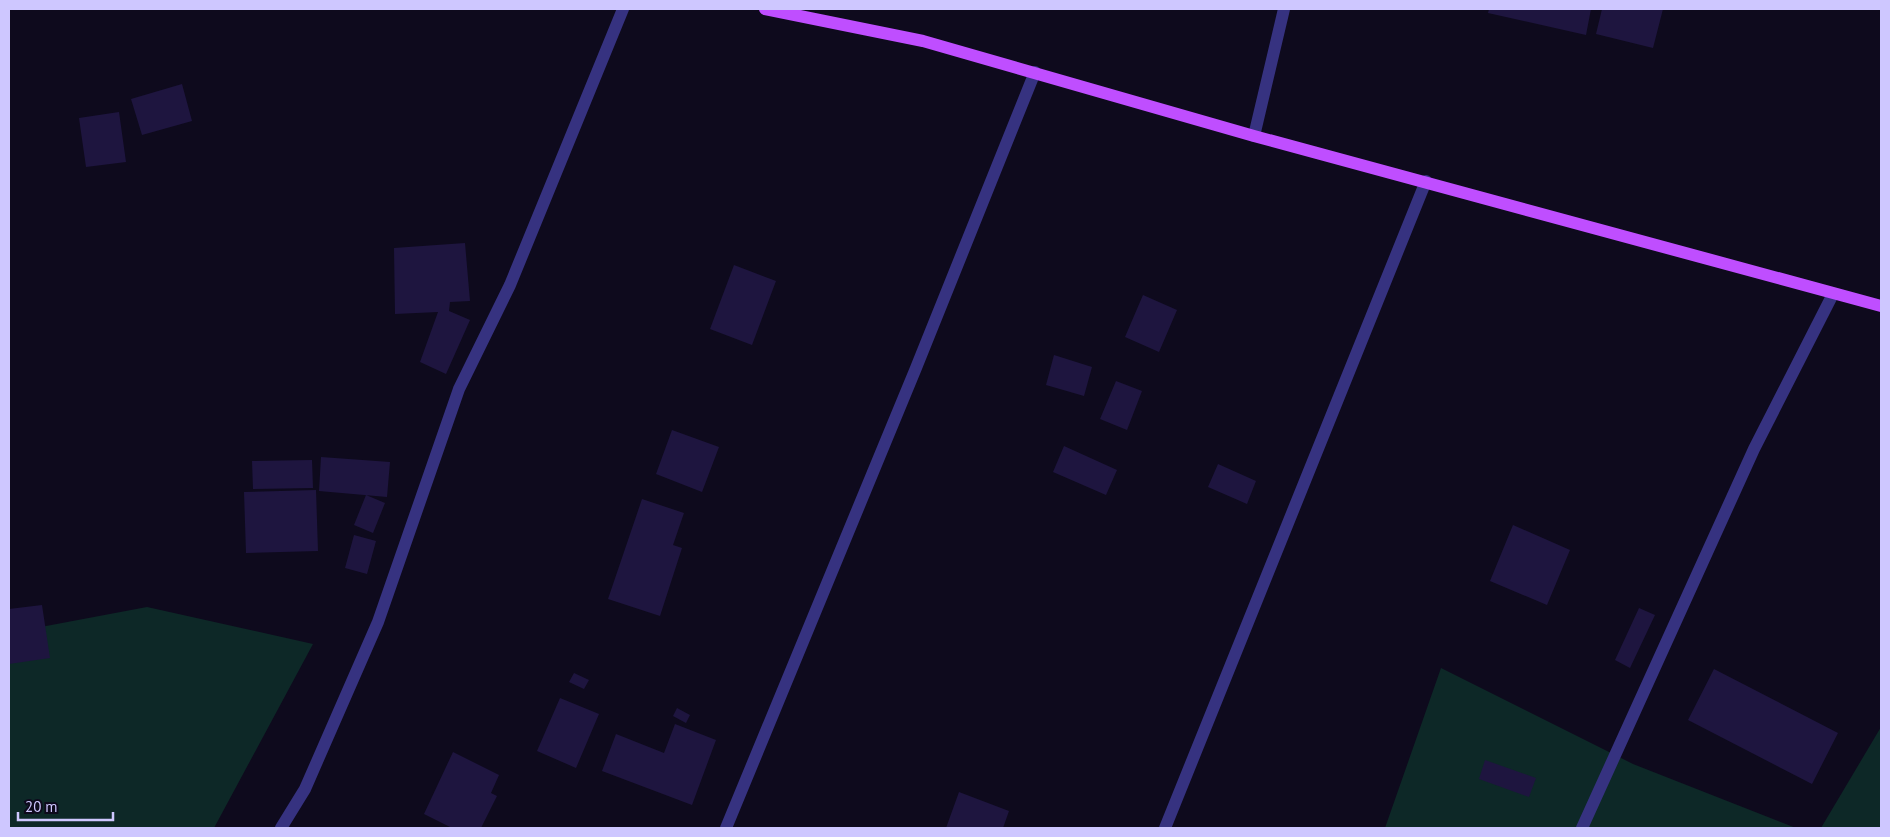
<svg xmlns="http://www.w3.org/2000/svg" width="1890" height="837" viewBox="0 0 1890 837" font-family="'PT Sans',sans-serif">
  <rect width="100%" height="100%" fill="#0e0a1d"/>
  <path fill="#0d2827" d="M147,607l166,37 -99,184h-205v-195z
    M1441,668l192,96 163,64h-411z
    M1881,727v101h-60z"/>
  <path fill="#1e153f" d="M1489,9h102l-5,26 -98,-22z
    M1602,9h61l-10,39 -57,-14z
    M182,84l10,37 -50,14 -11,-36z
    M119,112l7,50 -40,5 -7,-49z
    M465,243l5,58 -20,1 -1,9 21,9 -24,54 -26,-12 18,-50 -43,2 -1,-66z
    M734,265l42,16 -24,64 -42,-16z
    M1143,295l34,15 -18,42 -34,-15z
    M1054,355l38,12 -8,29 -38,-11z
    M1116,381l26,10 -15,39 -27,-11z
    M672,430l47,17 -17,45 -46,-18z
    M1064,446l53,24 -11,25 -53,-23z
    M321,457l69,5 -3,35 -68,-6z
    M312,460l1,28 -60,1 -1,-28z
    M1218,464l38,17 -9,23 -39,-17z
    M316,490l2,61 -72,2 -2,-61z
    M366,495l19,8 -12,30 -19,-8z
    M642,499l42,14 -11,32 9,3 -22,68 -52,-17z
    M1513,525l57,25 -23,55 -57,-24z
    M354,535l22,6 -9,33 -22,-6z
    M42,605l8,53 -41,6v-55z
    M1639,608l16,7 -25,53 -15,-8z
    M1714,669l124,64 -26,51 -124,-64z
    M574,673l15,7 -5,9 -15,-7z
    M560,698l39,16 -23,54 -39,-17z
    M677,708l13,7 -4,8 -13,-7z
    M675,724l41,16 -24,65 -90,-34 14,-37 48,19z
    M453,752l46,23 -8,18 6,3 -16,32h-29l-28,-14z
    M1485,760l51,18 -7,19 -50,-18z
    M959,792l50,19 -6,17h-57z"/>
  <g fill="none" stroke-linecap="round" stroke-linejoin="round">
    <path stroke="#363280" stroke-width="12" d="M1254,136l30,-127
      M281,828l24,-39 73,-167 81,-233 51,-104 113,-276
      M726,828l190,-460 119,-296
      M1165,828l261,-647
      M1582,828l172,-379 79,-155"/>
    <path stroke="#bf4eff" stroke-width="12" d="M765,9l158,32 331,95 627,170"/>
  </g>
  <rect width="1890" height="837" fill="none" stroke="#cec7ff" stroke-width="20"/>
  <path d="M18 812v8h95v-8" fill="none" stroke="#cec7ff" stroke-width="2.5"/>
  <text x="25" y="812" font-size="15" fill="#cec7ff" stroke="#0e0a1d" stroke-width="4" paint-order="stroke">20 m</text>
</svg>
